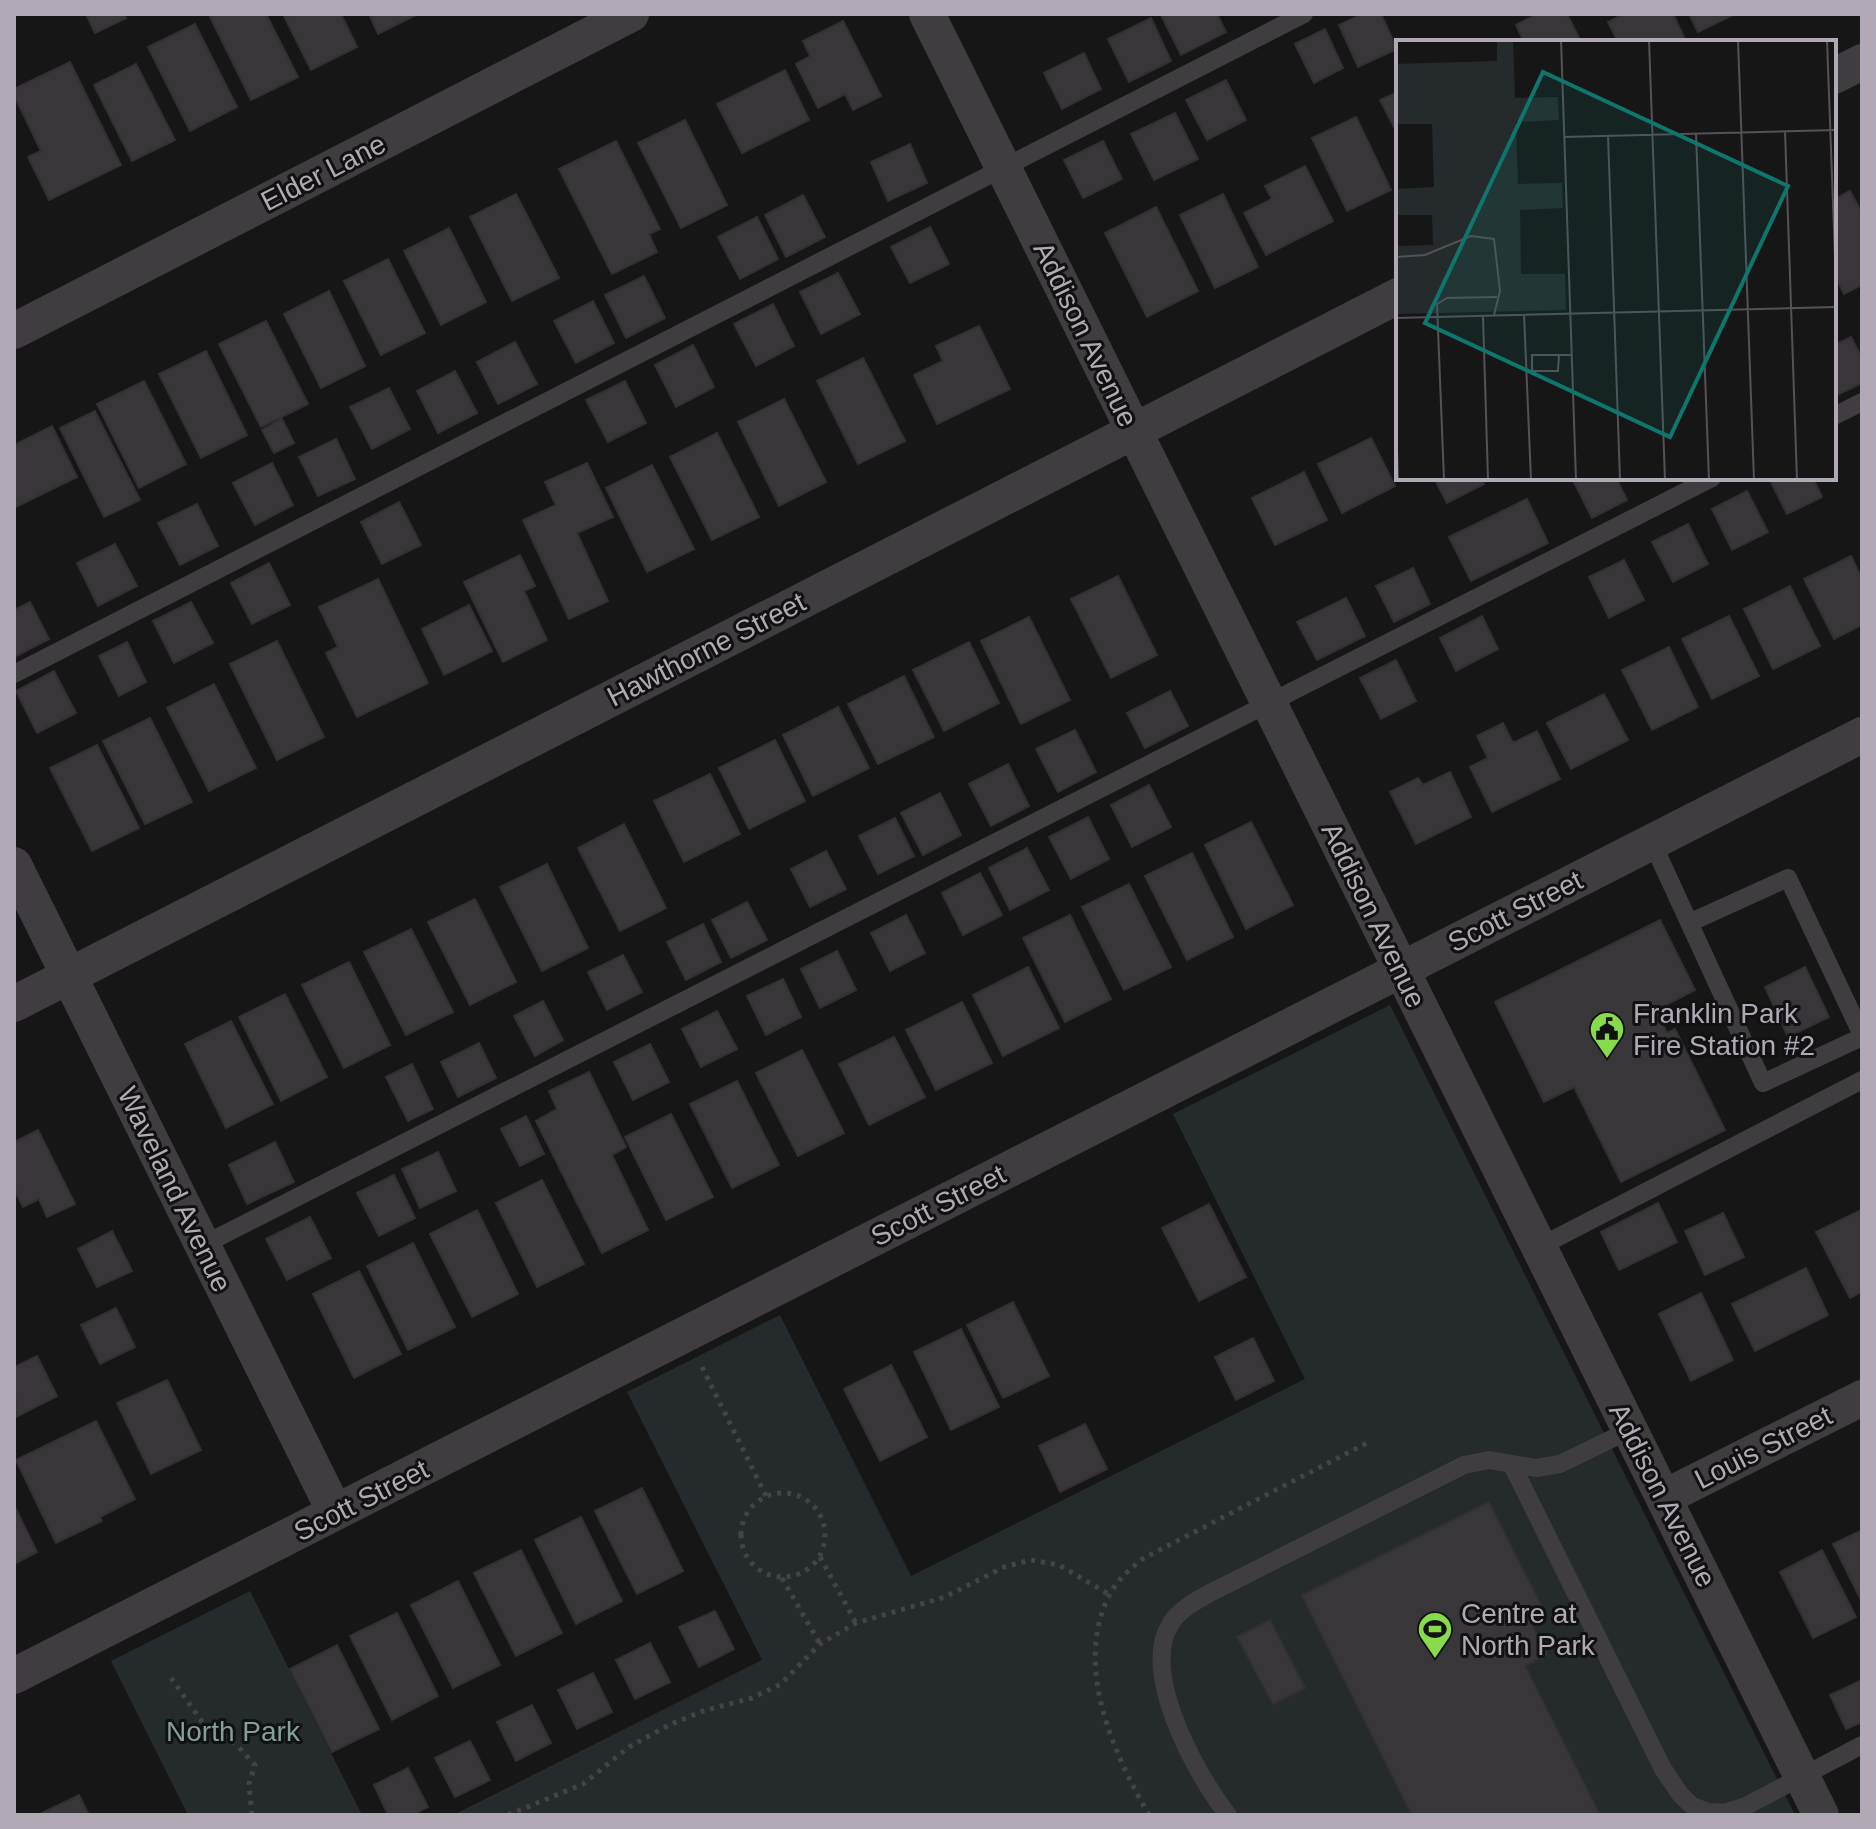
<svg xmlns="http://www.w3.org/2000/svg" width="1876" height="1829" viewBox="0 0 1876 1829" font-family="Helvetica,sans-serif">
  <rect width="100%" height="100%" fill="#171617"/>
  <path fill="#252b2c" d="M1390,1005l405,810h-1342l309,-155 -135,-268 153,-77 131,261 394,-197 -132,-265z
    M250,1591l112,224h-174l-77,-154z"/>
  <path fill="#383639" stroke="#333033" stroke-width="2" d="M86,14h38l2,4 -31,15z
    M215,14h51l32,63 -47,23 -41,-83z
    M283,14h58l16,33 -46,23z
    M369,14h49l-40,20z
    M1217,14l9,18 -45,23 -20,-40z
    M1363,14h18l16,35 -39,18 -19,-42z
    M1537,14h30l14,28h-57l-8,-17z
    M1624,14h49l12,25 -6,3h-61l-10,-20z
    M1689,14h46l-37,18z
    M1151,18l20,43 -42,21 -21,-43z
    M843,21l38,75 -28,14 -8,-16 -27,14 -22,-44 14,-8 -7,-15z
    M195,24l42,83 -47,24 -42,-84z
    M1325,29l18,39 -29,15 -19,-39z
    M1084,53l17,36 -39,20 -18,-36z
    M70,62l51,103 -72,35 -21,-43 13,-6 -27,-56v-6z
    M136,64l39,76 -43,21 -38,-76z
    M785,70l24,50 -67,33 -25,-49z
    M1226,80l20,40 -39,20 -21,-40z
    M1398,92v43l-18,-35z
    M1175,113l23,46 -44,21 -23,-46z
    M1356,117l35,73 -44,21 -35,-73z
    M685,120l42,85 -46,23 -43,-85z
    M616,141l44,88 -11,5 8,18 -45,22 -53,-105z
    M1103,141l19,38 -39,19 -19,-38z
    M910,144l17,39 -39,18 -17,-39z
    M1305,166l28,55 -67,34 -22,-42 28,-14 -7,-13z
    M1850,191l12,22v72l-18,9 -10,-20v-75z
    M516,194l43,84 -47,23 -42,-84z
    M1223,194l35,73 -43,21 -35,-73z
    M803,195l22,42 -39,20 -21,-42z
    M1156,207l42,84 -51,26 -42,-84z
    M757,217l21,42 -38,20 -22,-42z
    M930,227l19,37 -39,19 -19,-36z
    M449,228l37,74 -45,23 -37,-74z
    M388,259l37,74 -44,22 -37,-74z
    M838,273l22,41 -39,20 -21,-42z
    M644,276l21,42 -39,20 -21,-43z
    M329,291l36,75 -44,22 -37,-74z
    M593,301l21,42 -38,20 -22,-42z
    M773,304l21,42 -38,20 -22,-42z
    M266,321l42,83 -47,23 -42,-83z
    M979,326l31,63 -73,35 -23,-49 29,-14 -7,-15z
    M1851,337l11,21v25l-25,12 -3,-5v-45z
    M515,342l22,42 -39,20 -21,-42z
    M693,345l21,42 -38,20 -21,-42z
    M206,351l41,84 -46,23 -42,-84z
    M863,358l42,83 -47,23 -41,-83z
    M455,371l22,42 -39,20 -21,-42z
    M144,381l42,83 -47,24 -42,-84z
    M625,381l21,42 -38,19 -22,-42z
    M389,388l21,41 -38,20 -22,-42z
    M784,399l42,83 -47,24 -41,-84z
    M95,411l45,89 -36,17 -44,-89z
    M282,419l12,24 -20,10 -12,-23z
    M52,426l25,51 -63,31v-63z
    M717,433l42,84 -47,23 -42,-83z
    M1371,438l24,48 -53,27 -24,-49z
    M336,439l19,40 -37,17 -19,-39z
    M272,463l21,42 -38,20 -22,-42z
    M587,463l26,54 -36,16 31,68 -39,18 -46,-99 33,-15 -11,-23z
    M652,465l42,84 -47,23 -41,-84z
    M1304,472l23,48 -52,25 -23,-47z
    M1434,478h47l3,6 -37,19z
    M1572,478h44l11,22 -35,18z
    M1769,478h44l9,19 -35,17z
    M1747,491l21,41 -36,18 -20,-41z
    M1527,499l21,44 -77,38 -22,-44z
    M399,502l22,43 -39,19 -21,-42z
    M197,504l21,42 -38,19 -22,-42z
    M1688,524l20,40 -35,18 -21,-40z
    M115,544l22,42 -39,20 -21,-43z
    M520,555l15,31 -11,5 23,49 -44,22 -39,-80z
    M1851,556l11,23v46l-28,14 -30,-60z
    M1624,560l20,40 -35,18 -20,-41z
    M269,563l21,42 -38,19 -21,-41z
    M1413,568l17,36 -36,18 -18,-36z
    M1118,576l39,79 -46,23 -40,-79z
    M378,579l50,104 -71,34 -31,-64 12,-6 -19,-40z
    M1790,586l30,60 -47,23 -29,-60z
    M1346,598l19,38 -48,24 -20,-38z
    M30,602l19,37 -35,18v-47z
    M191,602l22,41 -39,20 -21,-42z
    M469,605l23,46 -48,24 -22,-46z
    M1482,616l16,33 -42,22 -16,-33z
    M1729,616l30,60 -47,23 -30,-60z
    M1029,617l41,83 -49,24 -40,-83z
    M277,641l47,96 -47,23 -47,-96z
    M127,642l19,40 -27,14 -20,-40z
    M969,642l30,61 -55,28 -31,-61z
    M1669,647l29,60 -46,23 -30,-60z
    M1396,660l20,41 -35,18 -21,-41z
    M54,671l22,42 -39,20 -21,-42z
    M904,676l30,61 -56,27 -30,-60z
    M214,684l42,84 -47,23 -42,-83z
    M1170,691l18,35 -43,22 -18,-35z
    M1604,694l24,46 -57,29 -24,-46z
    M838,707l31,61 -56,28 -30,-61z
    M150,718l42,84 -47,22 -42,-83z
    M1503,723l10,20 24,-12 23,48 -68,33 -22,-45 18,-9 -11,-22z
    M1075,730l21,42 -38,20 -22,-43z
    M775,740l30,61 -56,28 -30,-61z
    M97,745l42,83 -47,23 -42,-83z
    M1008,764l21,42 -38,20 -22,-42z
    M1450,772l21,45 -55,27 -26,-52 28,-14 5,7z
    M710,774l30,60 -56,28 -30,-61z
    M1149,785l22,42 -39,20 -21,-42z
    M940,793l21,42 -38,20 -22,-42z
    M1088,817l21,42 -38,20 -22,-42z
    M895,818l19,38 -36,18 -19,-38z
    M1251,822l42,83 -47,24 -41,-84z
    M624,824l42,84 -46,23 -42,-83z
    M1027,848l22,42 -39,20 -21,-42z
    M826,851l20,38 -36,18 -19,-38z
    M1192,853l41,84 -46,23 -42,-84z
    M547,864l41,84 -46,23 -42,-84z
    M980,873l22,42 -39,20 -21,-42z
    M1129,884l42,83 -47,23 -42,-83z
    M475,899l41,83 -46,23 -42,-83z
    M747,902l20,38 -36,18 -19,-38z
    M906,915l19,38 -35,18 -19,-38z
    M1070,915l41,84 -46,23 -42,-84z
    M1660,920l35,70 -39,20 11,23 8,-4 50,101 -104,52 -47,-95 -30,15 -49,-100z
    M703,924l18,38 -35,18 -19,-38z
    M411,929l42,83 -47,23 -42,-83z
    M837,951l19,39 -36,18 -19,-39z
    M623,955l19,37 -35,18 -19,-38z
    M349,962l41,83 -46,23 -42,-83z
    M1028,967l31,61 -56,28 -30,-61z
    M1805,967l24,50 -41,20 -23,-50z
    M783,979l18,38 -35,18 -19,-39z
    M285,994l42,83 -46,24 -42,-84z
    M543,1001l20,39 -28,16 -21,-40z
    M962,1002l30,61 -56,27 -30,-60z
    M717,1011l20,38 -36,18 -19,-38z
    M231,1021l42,83 -47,24 -41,-84z
    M894,1037l31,60 -56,28 -30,-61z
    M479,1043l17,35 -38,19 -17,-35z
    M650,1044l19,38 -36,18 -19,-38z
    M802,1050l42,83 -46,23 -42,-83z
    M412,1064l21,45 -25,12 -22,-44z
    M589,1072l37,75 -14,8 36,75 -46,23 -66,-132 21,-12 -8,-18z
    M737,1081l42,84 -47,23 -42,-84z
    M671,1114l42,83 -47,23 -41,-83z
    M526,1116l18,38 -24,12 -19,-37z
    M38,1130l37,74 -28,13 -8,-18 -16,8 -9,-18v-47z
    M275,1142l19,40 -47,22 -18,-39z
    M438,1152l18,39 -36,17 -18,-39z
    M394,1175l21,43 -36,18 -22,-43z
    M542,1180l42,84 -47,23 -41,-84z
    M1658,1203l19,39 -58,28 -18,-38z
    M1209,1204l37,73 -47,24 -37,-73z
    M477,1210l41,84 -46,23 -42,-83z
    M1859,1211l3,6v75l-12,6 -34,-66z
    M1723,1213l21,44 -39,18 -20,-44z
    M310,1217l21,41 -44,22 -21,-41z
    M112,1231l20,40 -35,16 -19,-38z
    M413,1243l42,84 -47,23 -41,-84z
    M1806,1268l22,47 -73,36 -23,-47z
    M359,1271l42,83 -47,24 -41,-84z
    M1701,1293l32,67 -42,21 -32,-67z
    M1013,1302l36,74 -46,22 -36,-73z
    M116,1308l19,39 -35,17 -19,-39z
    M961,1329l38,78 -48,23 -37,-78z
    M1253,1338l21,43 -38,19 -21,-43z
    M37,1356l20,40 -41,21 -2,-50z
    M891,1365l36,72 -47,24 -36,-72z
    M167,1380l34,70 -50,24 -34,-71z
    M96,1421l39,78 -35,18 2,4 -46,22 -40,-83z
    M1085,1424l22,45 -47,23 -21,-46z
    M642,1488l41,83 -46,23 -42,-83z
    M1489,1502l57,113 -15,8 16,31 -22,12 75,149h-188l-110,-220z
    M14,1505l23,47 -23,12z
    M581,1517l41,84 -46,23 -41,-84z
    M1862,1530v72l-29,-58z
    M521,1550l41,83 -46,23 -42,-83z
    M1822,1550l34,67 -43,21 -33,-66z
    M458,1581l42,84 -47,23 -42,-83z
    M715,1611l19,38 -35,18 -20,-40z
    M397,1613l41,83 -46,24 -42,-84z
    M1270,1620l35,68 -32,16 -36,-67z
    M650,1643l20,39 -35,17 -19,-39z
    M337,1645l42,84 -47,23 -42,-83z
    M593,1673l19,39 -35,17 -19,-39z
    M1862,1680v42l-16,7 -16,-34z
    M532,1705l19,38 -35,18 -19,-39z
    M470,1741l20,39 -35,17 -20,-39z
    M408,1768l20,39 -16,8h-24l-14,-30z
    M79,1795l10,20h-51z"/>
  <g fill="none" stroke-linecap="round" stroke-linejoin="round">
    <path stroke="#454248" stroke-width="5" stroke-dasharray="4 6" stroke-linecap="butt" d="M702,1367l64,129
      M741 1535a42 42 0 1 1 84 0a42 42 0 1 1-84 0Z
      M820,1557l36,66
      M782,1578l38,66
      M171,1678l34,48 27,14 23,25 -6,19 3,31
      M508,1815l75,-31 46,-37 40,-22 34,-14 49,-13 29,-14 39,-40 36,-21 89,-26 59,-30 27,-7 28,5 51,30
      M1149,1815c-36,-62 -76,-151 -39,-221 8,-15 21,-26 34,-36l225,-116"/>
    <path stroke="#403d41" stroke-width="18" d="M1834,416l28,-14
      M14,674l1290,-660
      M1652,842l111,241 99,-46
      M1689,923l99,-45 74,157
      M203,1245l1509,-767
      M1539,1247l323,-167
      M1512,1465l151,304 17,25 12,12 16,6 16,1 22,-7 116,-61
      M1228,1815c-31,-39 -89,-143 -57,-192 9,-14 25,-22 39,-30l254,-128 25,-5 47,8 24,-4 70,-34"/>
    <path stroke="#403d41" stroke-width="36" d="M927,14l894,1801
      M1834,76l28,-14
      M14,331l617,-317
      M14,865l321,647
      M14,1004l1384,-708
      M1665,1497l197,-99
      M14,1676l1848,-941"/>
  </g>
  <defs>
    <g id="civic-pin" transform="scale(1.8)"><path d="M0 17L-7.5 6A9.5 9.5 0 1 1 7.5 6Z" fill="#87da4b" stroke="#121112"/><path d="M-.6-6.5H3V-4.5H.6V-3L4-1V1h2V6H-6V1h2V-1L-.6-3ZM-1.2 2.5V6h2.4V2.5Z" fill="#111"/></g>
    <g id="stadium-pin" transform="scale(1.8)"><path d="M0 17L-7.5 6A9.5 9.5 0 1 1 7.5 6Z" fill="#87da4b" stroke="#121112"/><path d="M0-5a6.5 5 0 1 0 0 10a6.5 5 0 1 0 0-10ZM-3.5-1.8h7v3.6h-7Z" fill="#111"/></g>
  </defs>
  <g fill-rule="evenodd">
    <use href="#civic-pin" x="1607" y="1029"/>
    <use href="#stadium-pin" x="1435" y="1629"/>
  </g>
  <g text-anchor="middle" stroke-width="6" stroke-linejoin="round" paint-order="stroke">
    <g font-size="28" fill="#b1aab6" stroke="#121112">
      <text transform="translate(323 172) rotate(-27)" y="10">Elder Lane</text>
      <text transform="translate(1086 334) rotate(64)" y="10">Addison Avenue</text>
      <text transform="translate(706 649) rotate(-27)" y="10">Hawthorne Street</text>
      <text transform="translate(1515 911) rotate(-27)" y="10">Scott Street</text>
      <text transform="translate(1374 915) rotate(64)" y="10">Addison Avenue</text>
      <text transform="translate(175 1189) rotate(64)" y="10">Waveland Avenue</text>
      <text transform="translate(938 1205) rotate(-27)" y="10">Scott Street</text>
      <text transform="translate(1763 1447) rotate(-27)" y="10">Louis Street</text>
      <text transform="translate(1663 1495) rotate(63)" y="10">Addison Avenue</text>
      <text transform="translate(361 1500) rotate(-27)" y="10">Scott Street</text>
    </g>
    <g font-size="28" fill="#b1aab6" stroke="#121112" text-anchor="start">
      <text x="1633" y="1023">Franklin Park<tspan x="1633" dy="32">Fire Station #2</tspan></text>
      <text x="1461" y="1623">Centre at<tspan x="1461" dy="32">North Park</tspan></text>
    </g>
    <g font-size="28" fill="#839e9e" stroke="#121112">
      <text x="233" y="1741">North Park</text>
    </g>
  </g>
  <g transform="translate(1396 40)">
    <rect width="440" height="440" fill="#171617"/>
    <path d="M101,0h16l2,58 43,-1 1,23 -43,2 2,62 44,-1 1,25 -43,2 1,64h44l1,36 -169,4 -1,-68 37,-1 -1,-30h-36v-26l38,-2 -2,-63h-36v-60l101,-3z" fill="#252b2c"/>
    <path fill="none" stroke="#555157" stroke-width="2" d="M165,0l15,440M253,0l16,440M342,0l16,440M431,0l9,245M389,91l12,349M300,93l13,347M212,95l12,345M168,97l272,-7M0,217l29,-2 46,-19 23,3 6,52 -6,24M128,274l7,166M87,276l5,164M0,278l440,-11M163,315l-1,16h-26v-16h40M0,378l2,62M48,440l-7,-176 10,-6 50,-1"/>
    <path fill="#0f766e" fill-opacity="0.15" stroke="#0f766e" stroke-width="4" d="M147,32l245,114 -118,251 -245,-114z"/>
    <rect width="440" height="440" fill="none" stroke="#b1aab6" stroke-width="4"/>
  </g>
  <rect width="1876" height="1829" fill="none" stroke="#b1aab6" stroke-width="32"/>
</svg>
